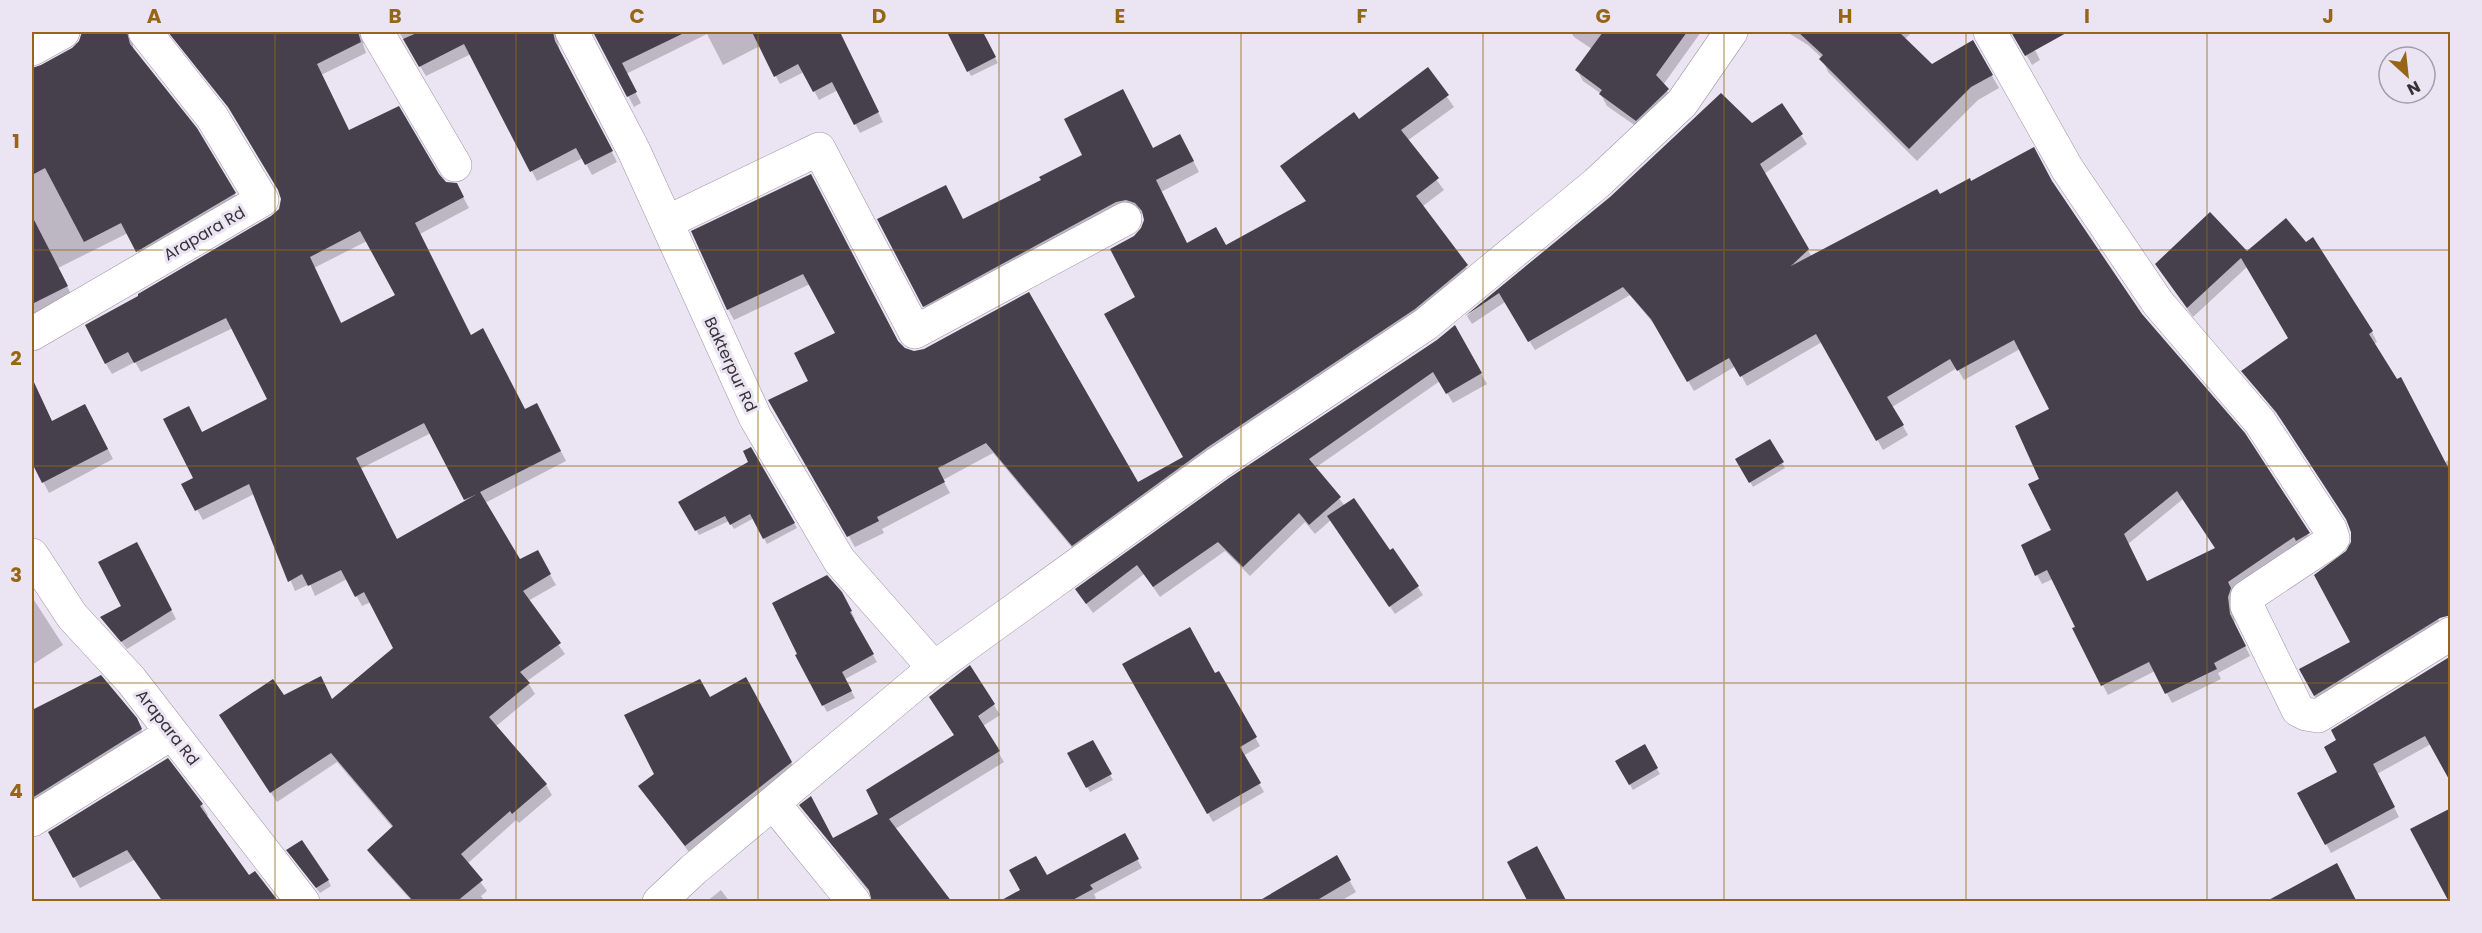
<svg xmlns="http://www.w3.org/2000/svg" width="2482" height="933" viewBox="0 0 2482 933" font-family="Poppins,sans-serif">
  <rect width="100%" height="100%" fill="#ebe5f3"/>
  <path fill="#0003" fill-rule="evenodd" d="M83,32h53l-3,3v14l62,80 46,75 -98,57 -15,-28 -70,35 16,32 -42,23v-254l10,-2 31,-18 7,-6z
    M168,32h200l-5,12 3,9 -45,22 28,57 89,43 24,20 7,13 -49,26 51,103 54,74 17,4 24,46 -81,42 35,59 17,-10 19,33 -28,16 37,53 -38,27 8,13 -40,33 51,58 6,10 -33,28 -3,-3 -49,44 20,27 -6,5 4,6h-77l2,-3 -35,-39 -6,-10 24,-22 -56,-66 -60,40 -50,-76 56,-29 49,4 63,-53 -24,-46 -9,4 -15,-27 -32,17 -5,-12 -15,7 -41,-97 -51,26 -20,-36 12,-6 7,-44 68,-34 -37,-72 -92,44 -6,-10 -23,12 -6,-10 34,-68 132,-79 7,-7 3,-10 -2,-9 -45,-75zM367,241l30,55 -55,28 -28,-56zM431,433l35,68 -69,40 -37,-72z
    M399,32h164l-5,10 2,10 57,110 -25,13 -9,-17 -46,23 -66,-127 -45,22z
    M594,32h182l1,2 4,-2h58l44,90 -23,11 -22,-43 -19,10 -15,-28 -24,12 -20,-38 -37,19 -16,-31 -81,40 15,29 -7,4z
    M967,32h15l16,31 -27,13 -19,-37z
    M1571,32h57l12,8 6,-8h55l-38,53 11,16 -31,30 -36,-25 -7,-13 -17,-12 -6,-11 15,-21 -18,-12z
    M1787,32h125l-7,7 26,27 42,-23 26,45 -21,12 -61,61 -89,-89 -6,-14 -14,-13z
    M2013,32h46l-27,12 8,16 -8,5z
    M1428,70l26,37 -47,34 37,49 -21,16 50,71 -394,279 -86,-103 -50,27 7,13 -68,36 2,4 -29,14 -85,-147 40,-19 27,-48 -27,-49 -76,36 -6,-11 82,-133 89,167 5,6 233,135 48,-27 -48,-159 -2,-61 8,-8 2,-9 -2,-6 -10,-3 -203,106 -6,-11 39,-85 190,-72 33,-2 13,25 -38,20 26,52 39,3 81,-45 -25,-35 77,-46z
    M1781,105l26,39 -43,30 48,83 159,-74 81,-1 89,132 173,229 -81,65 2,17 15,31 -32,17 3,6 -49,24 -17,-32 -47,24 -34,-66 3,-1 -24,-49 -11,5 -5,-9 16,-44 -12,-52 10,-69 -31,-61 -56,31 -7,-12 -65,39 16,28 -25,15 -61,-108 -75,44 -11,-20 -42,25 -36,-62 -28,-34 -95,55 -30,-48 -33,22 -5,-8 144,-118 141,-73zM2183,499l33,50 -69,34 -19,-39z
    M2313,239l59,93 5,10 -3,2 70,119 6,-4v151l-13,7 6,12 -124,76 -5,-10 38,-52 1,-101 -4,-18 -66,-102 -40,-51 47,-32 -42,-73 -55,51 -37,-52 150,-21z
    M1454,327l33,57 -34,19 -13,-22 -125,87 30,38 45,46 3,-2 30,45 -28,19 -64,-94 -16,14 -10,-12 -55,54 -25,-25 -65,46 -16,-23 -51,39 -10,-14z
    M32,379l20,43 39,-6 22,43 -64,34 -17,-33z
    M1769,441l16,27 -32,19 -16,-28z
    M750,449l47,79 -30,16 -13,-26 -20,11 -5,-8 -30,14 -18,-32 69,-41z
    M141,552l35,67 -49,30 -25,-31 21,-11z
    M32,597l31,48 -31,20z
    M846,601l9,18 -2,1 24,42 -32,17 10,19 -28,14 -30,-56z
    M2450,658l-19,86 -54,30 22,43 -68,36 -32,-59 40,-22z
    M1124,665l91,10 4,-2 41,73 -17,10 21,36 -51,30z
    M970,667l30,48 -17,11 21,36 -109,67 -22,68 -72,-91 32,34 47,-26 75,-78z
    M101,677l34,42 12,21 -115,72v-100z
    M745,679l52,94 -106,82 -51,-69 16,-12 54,-75z
    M1092,742l21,38 -23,12 -21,-38z
    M1644,746l16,28 -27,16 -16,-28z
    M167,760l35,45 6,10 -2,2 42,60 -114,-17 -54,28 -30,-55z
    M1124,835l18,33 -48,26 2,4 -6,4h-62l18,-25z
    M291,855l37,25 3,6 -11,7z
    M1336,857l20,35 -17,10h-38z
    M721,890l9,12h-24z"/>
  <path fill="#45404b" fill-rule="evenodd" d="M82,32h45l3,12 67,84 39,65 -100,59 -15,-29 -37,19 -39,-74 -13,7v-107l9,-3 31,-17 7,-7z
    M168,32h190l3,10 -44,22 32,66 50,-24 40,68 7,8 11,1 7,14 -49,26 56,112 12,-7 42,81 12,-6 24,48 -81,41 40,67 18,-9 13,24 -28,17 38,52 -41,29 10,11 -41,34 58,67 -35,30 -2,-3 -49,43 22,26 -27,22h-42l-47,-52 26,-24 -62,-73 -61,40 -51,-78 54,-36 11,16 37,-19 11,23 61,-51 -29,-56 -9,5 -14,-27 -33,16 -6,-12 -14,8 -39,-98 -54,27 -14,-27 12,-6 -30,-59 26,-13 13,26 65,-33 -41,-81 -92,45 -6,-11 -23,12 -20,-39 53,-29v-2l133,-78 8,-7 2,-10 -3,-9 -50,-83zM360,231l35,64 -54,28 -31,-66zM424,423l40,77 13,-6 -80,45 -41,-81z
    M419,32h134l2,9 58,110 -28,14 -9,-17 -46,24 -66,-128 -45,23 -16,-28z
    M593,32h93l-64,31 15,29 -10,5z
    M752,32h88l39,80 -25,13 -22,-43 -19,10 -15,-28 -24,13z
    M947,32h36l13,25 -29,15z
    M1603,32h84l-31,43 13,14 -33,32 -37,-27 3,-4 -27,-20z
    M1798,32h101l33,32 41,-24 20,35 -22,12 -62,62 -90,-90 4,-4z
    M2011,32h57l-43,24z
    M1428,67l21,28 -48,35 38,48 -23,18 52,69 -53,44 -207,138 -136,99 -86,-103 -48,25 7,14 -68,35 2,4 -32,16 -79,-137 40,-19 -14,-28 41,-20 -32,-59 -76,36 -36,-79 120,-57 87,167 7,7 9,3 10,-2 105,-57 109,190 45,-25 -79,-143 31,-17 -25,-48 24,-13 7,-8 3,-8 -2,-9 -7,-8 -9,-3 -10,2 -193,105 -46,-88 69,-34 17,34 78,-39 -2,-3 43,-22 -18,-36 59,-30 30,59 27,-14 14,27 -38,19 31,63 29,-16 10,18 80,-44 -26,-35 74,-54 5,7z
    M1721,93l31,30 30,-20 21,31 -43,30 49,85 -18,17 146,-77 3,5 30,-16 1,3 63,-34 18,34 90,133 103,119 65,100 -14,8 -2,-4 -66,45 3,6 -3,9 2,17 16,32 -32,17 3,6 -52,25 -16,-32 -48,24 -29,-58 3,-1 -28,-57 -12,6 -14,-31 30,-15 -23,-46 11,-5 -24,-53 34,-17 -35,-69 -57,31 -7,-12 -63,38 17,28 -28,16 -60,-107 -76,43 -11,-19 -42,24 -36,-63 -28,-32 -95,55 -29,-49 -34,23 145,-119zM2177,491l38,57 -68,33 -23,-47z
    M2210,212l37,39 39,-33 20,24 7,-5 60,94 -4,3 28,45 4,-2 50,96v142l-11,3 -126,78 -15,-27 51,-27 -36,-67 32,-24 5,-9v-10l-5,-13 -70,-107 -35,-41 47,-33 -47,-80 -54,50 -32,-44z
    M32,216l36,70 -36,18z
    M1455,325l27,48 -36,21 -13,-22 -124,87 32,38 -32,28 -10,-12 -56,54 -25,-25 -65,45 -16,-22 -51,39 -11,-15 154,-111 208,-138z
    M32,378l20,43 33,-17 23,45 -66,34 -10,-20z
    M1770,439l14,23 -35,21 -14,-24z
    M751,447l44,76 -32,16 -13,-25 -20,11 -5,-9 -30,15 -17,-29 70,-40 -5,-11z
    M1354,498l36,52 3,-2 26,38 -30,21 -62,-91z
    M137,542l35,68 -51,32 -21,-25 21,-11 -23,-44z
    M827,575l15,17 10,19 -2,1 24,42 -32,18 10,19 -30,15 -27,-51 2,-1 -25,-51z
    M1190,627l25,46 4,-2 38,66 -17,10 21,36 -54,31 -85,-150z
    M2451,656v127l-26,-47 -52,28 22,43 -70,38 -28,-52 40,-21 -13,-25 12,-7 -5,-10z
    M970,665l25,39 -17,12 22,35 -111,68 63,83h-80l-3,-12 -70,-85 12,-9 22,42 45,-24 -12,-24 88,-55 -25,-38z
    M101,675l36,43 5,11 -110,69v-88z
    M746,677l46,85 -107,84 -47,-60 16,-12 -30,-59 76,-36 10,18z
    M1093,740l19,34 -26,14 -19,-35z
    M1645,744l13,24 -29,17 -14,-24z
    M168,758l35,46 -3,2 49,69 6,-4 24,31h-116l-36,-52 -54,28 -25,-46z
    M2451,808v94h-2l-39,-73z
    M1125,833l14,26 -49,26 3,4 -24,13h-71l22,-12 -11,-20 27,-14 11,19z
    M302,840l27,40 -13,8 -30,-38z
    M1537,846l30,56h-39l-21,-40z
    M1337,855l14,25 -37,22h-57z
    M2337,863l20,39h-92z"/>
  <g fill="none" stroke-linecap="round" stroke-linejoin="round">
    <g stroke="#9b95a2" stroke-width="34">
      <path id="minor" d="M377,32l78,133
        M572,32l62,119 121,266 84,143 95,108
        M1990,32l78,138 90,133 102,119 70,107 3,9 -5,5 -81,54v9l51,104 8,4 12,2 132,-82
        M32,49l31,-17
        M667,222l152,-73 96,183 210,-113
        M32,334l230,-134 -50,-83 -67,-85
        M32,555l40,61 59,64 172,222
        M773,803l81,99
        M32,820l140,-87
        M659,902l34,-32 241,-202 284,-205 208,-139 171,-141 85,-80 49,-71"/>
    </g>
    <use href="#minor" stroke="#fff" stroke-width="33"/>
  </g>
  <path fill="none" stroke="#966616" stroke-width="1.5" stroke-opacity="0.55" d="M275,32v870M516,32v870M758,32v870M999,32v870M1241,32v870M1483,32v870M1724,32v870M1966,32v870M2207,32v870M32,250h2418M32,466h2418M32,683h2418"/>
  <g text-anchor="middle" stroke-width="6" stroke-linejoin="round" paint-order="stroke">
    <g font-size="16" fill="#353338" stroke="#ebe5f3">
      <text transform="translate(204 233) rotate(-30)" y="6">Arapara Rd</text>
      <text transform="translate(731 364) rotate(65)" y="6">Bakterpur Rd</text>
      <text transform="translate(168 727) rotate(52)" y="6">Arapara Rd</text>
    </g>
  </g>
  <rect width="2482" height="933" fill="none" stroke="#ebe5f3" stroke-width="66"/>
  <g transform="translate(2407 75) rotate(153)"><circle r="28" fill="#ebe5f3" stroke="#a29ea8" stroke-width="1.5"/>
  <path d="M0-4.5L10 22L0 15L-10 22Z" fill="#966616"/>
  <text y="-9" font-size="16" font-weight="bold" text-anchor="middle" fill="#353338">N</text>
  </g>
  <rect x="33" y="33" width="2416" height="867" fill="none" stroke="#966616" stroke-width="2"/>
  <g font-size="20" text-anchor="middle" font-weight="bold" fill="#966616">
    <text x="154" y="23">A</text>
    <text x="395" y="23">B</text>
    <text x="637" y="23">C</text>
    <text x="879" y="23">D</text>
    <text x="1120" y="23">E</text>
    <text x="1362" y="23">F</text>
    <text x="1603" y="23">G</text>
    <text x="1845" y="23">H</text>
    <text x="2087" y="23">I</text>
    <text x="2328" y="23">J</text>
    <text x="16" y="148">1</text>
    <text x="16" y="365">2</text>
    <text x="16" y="582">3</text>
    <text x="16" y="798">4</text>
  </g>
</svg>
